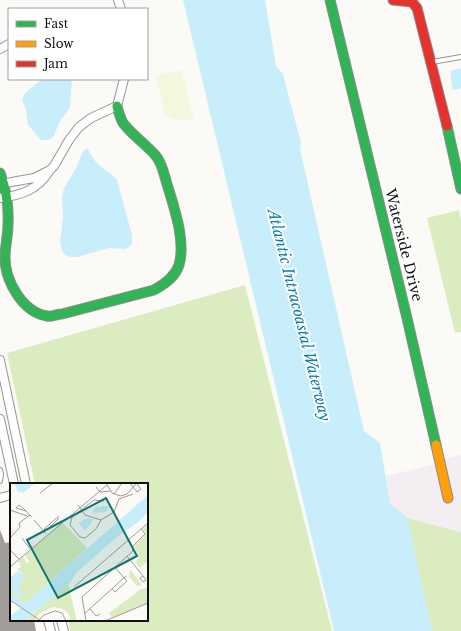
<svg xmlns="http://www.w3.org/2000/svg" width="461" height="631" viewBox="0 0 461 631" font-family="'Libre Baskerville',serif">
  <rect width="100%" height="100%" fill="#fcfaf6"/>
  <path fill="#f4eef2" d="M461,455v77l-58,-15 -13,-13 -4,-28 54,-13 7,-5z"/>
  <path fill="#dbedc0" d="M459,210l2,10v112l-6,1 -28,-115z
    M245,285l87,346h-262l-2,-11h79v-136h-112l-28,-131z
    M403,517l58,15v99h-33z"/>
  <path fill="#f3f7de" d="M182,70l12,49c-11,2 -37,1 -31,-17l-8,-26z"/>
  <path fill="#c8eefb" d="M183,0h82l11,66 7,8 18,69 -1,6 64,282 16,12 10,61 17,13 25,114h-98z
    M461,68v20l-7,2 -2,-2 -2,-17z
    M42,79h30l-2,28 -11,16 -5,13 -3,3 -5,1h-5l-13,-15 -2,-15 -4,-10c3,-10 13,-14 20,-21z
    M87,148c4,6 7,13 13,18 5,5 12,7 17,14l15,55v8l-2,3 -5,3 -16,-1 -32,9h-6l-6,-2 -3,-4 -2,-10 3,-24 -1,-20 2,-9 12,-20 7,-17z"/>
  <path fill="#a09d9b" d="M0,530l5,13 6,-1v78h23l2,11h-36z"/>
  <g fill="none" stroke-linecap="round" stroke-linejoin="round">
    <g stroke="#969594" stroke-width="6">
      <path id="lane" d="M432,62l29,-5
        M0,470l1,4 -1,7"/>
    </g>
    <g stroke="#969594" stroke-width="10">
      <path id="street" d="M118,0l3,9
        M0,49l9,-5
        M0,184l34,-6 16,-8 4,-4 15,-26 10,-13 12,-9 26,-12 7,-27
        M0,198c22,-3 38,-8 50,-28
        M0,360l26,124
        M0,419l14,65
        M0,498l11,-3
        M48,620l3,11
        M61,620l3,11"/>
    </g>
    <g stroke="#8d8c8a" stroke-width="11">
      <path id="fast" d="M330,0l77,318 29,127
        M447,126l14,63
        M0,173c6,16 9,34 8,51 0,12 -3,22 -3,34 0,22 17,54 42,58 5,1 10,-2 15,-2l92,-24c11,-6 21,-13 25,-25 7,-24 -5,-58 -12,-81 -3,-10 -5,-21 -11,-28 -8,-10 -30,-26 -34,-35 -2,-5 -4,-10 -5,-15"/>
    </g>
    <g stroke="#8d8c8a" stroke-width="11">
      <path id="slow" d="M436,445l12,53"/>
    </g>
    <g stroke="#8d8c8a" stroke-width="11">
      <path id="jam" d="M393,0l19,2 5,6 30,118"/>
    </g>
    <use href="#lane" stroke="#fffefe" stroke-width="4"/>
    <use href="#street" stroke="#fffefe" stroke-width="8"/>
    <use href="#fast" stroke="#30b455" stroke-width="9"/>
    <use href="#slow" stroke="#ff9f0a" stroke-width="9"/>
    <use href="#jam" stroke="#e5322d" stroke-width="9"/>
  </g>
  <g text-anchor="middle" stroke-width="4" stroke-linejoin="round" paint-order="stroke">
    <g font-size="14" fill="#101010" stroke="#fff">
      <text transform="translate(404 245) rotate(76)" y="5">Waterside Drive</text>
    </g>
    <g font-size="15" font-style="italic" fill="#097bb2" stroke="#fff">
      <text transform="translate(299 315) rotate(76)" y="5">Atlantic Intracoastal Waterway</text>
    </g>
  </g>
  <g transform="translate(10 483)">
    <rect width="138" height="138" fill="#fcfaf6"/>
    <path d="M52,39l25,26 -63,56 -14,-13v-4l9,9 -1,-10 7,-10 -8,-7 4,-2 -3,-6 5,-5 3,7 4,-1 -5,-7zM137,42l1,36 -8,7 -5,-6 4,-4 -5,-12 12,-12 -3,-5zM120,86l12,16 -5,1 -8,-9zM58,100l9,38h-6l-3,-8 -5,-4 -10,-2 -13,6 -6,8h-9zM138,105v15l-36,15 -3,-5 32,-24z" fill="#dbedc0"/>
    <path d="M4,0h21l-12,10 -5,-1zM138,12v16l-7,9 -24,17 -40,35 -8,12 -45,37h-14v-4l11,-10 -11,-8v-8l14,13zM100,23l-4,6 -14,1 3,-6zM77,35l7,1 -9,12 -6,-8zM8,88l7,5 -7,10 5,9 -4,1 -9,-9v-9z" fill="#c8eefb"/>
    <path fill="none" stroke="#9e9c9a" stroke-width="1" d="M96,0l6,10 9,3 6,-2 10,-11M120,0l7,9 4,-3 -4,-5M86,4l4,5 10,-1M30,10l13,-10M104,11l8,-11M68,22l7,10 16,5 13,-8 5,-13 14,-5M0,27l17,6M16,28l-10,-3 3,-3 5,4 8,8M49,33l-15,13 3,1 12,-12M24,37l12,14M91,37l-5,9 -11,9 -5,-1 -10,-12 2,-8 22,-17 10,1M0,55l10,-11 -1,-4 11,-8M12,55l8,11M0,67l9,9M117,73l16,20M0,84l97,-82M105,84l9,11M133,93l3,4 -3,2 -3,-4zM64,104l74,-64M102,106l3,3 12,-11 -3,-3M0,117l31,21M80,126l6,7 4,-2M74,131l42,-38M28,138l6,-6 11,-4 7,2 4,8M76,138l-4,-24 51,-46v-5l12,-12 -4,-6M95,138l43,-18"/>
    <path fill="#0f766e" fill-opacity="0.15" stroke="#0f766e" stroke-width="2" d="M96,15l31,58 -79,42 -31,-58z"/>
    <rect width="138" height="138" fill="none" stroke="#101010" stroke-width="2"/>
  </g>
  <rect x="8" y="8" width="140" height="72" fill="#ffffff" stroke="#9f9f9f"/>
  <rect x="16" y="21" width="20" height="6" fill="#30b455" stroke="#9f9f9f"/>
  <text x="44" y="28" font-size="12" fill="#101010">Fast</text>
  <rect x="16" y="41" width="20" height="6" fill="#ff9f0a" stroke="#9f9f9f"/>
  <text x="44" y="48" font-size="12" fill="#101010">Slow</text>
  <rect x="16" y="61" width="20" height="6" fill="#e5322d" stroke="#9f9f9f"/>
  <text x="44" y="68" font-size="12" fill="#101010">Jam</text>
</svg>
